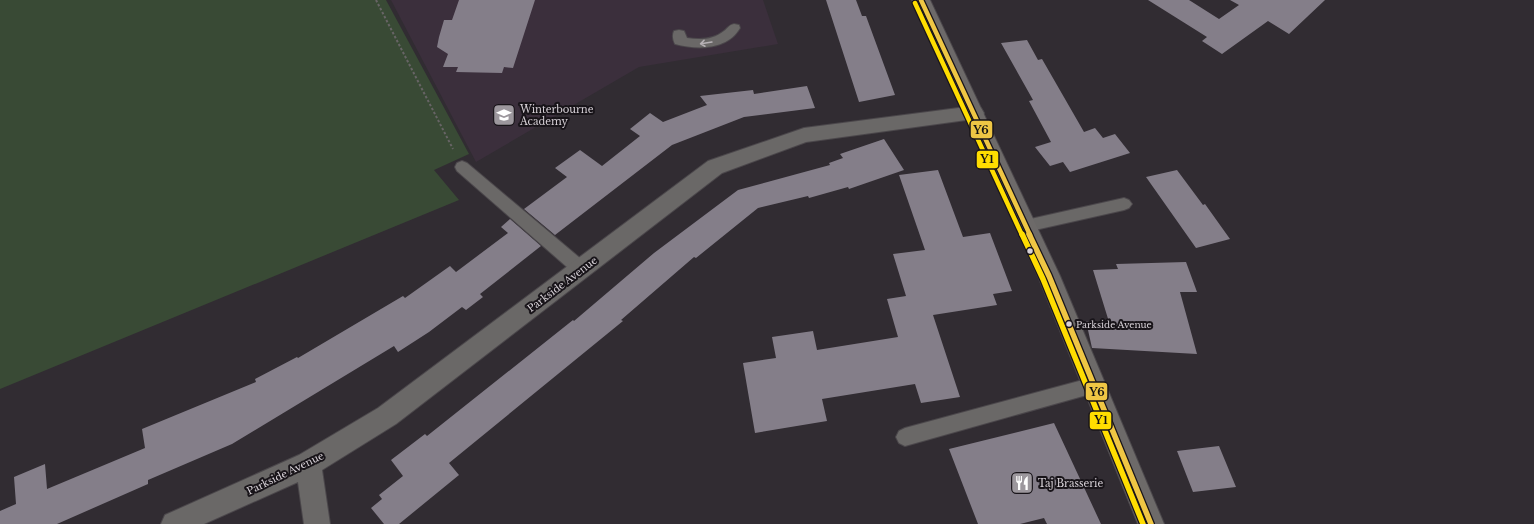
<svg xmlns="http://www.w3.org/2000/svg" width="1534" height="524" viewBox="0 0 1534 524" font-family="'Libre Baskerville',serif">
  <rect width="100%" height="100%" fill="#312c32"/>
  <path fill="#3b2f3c" d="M391,0h372l15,44 -139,23 -163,95z"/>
  <path fill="#394a35" d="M0,0h386l83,154 -35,16 25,30 -459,189z"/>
  <path fill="#847e89" d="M459,0h76l-22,68 -9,-1 -2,6 -46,-1 2,-5h-15l5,-13 -11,-7 2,-10 5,-17h8z
    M826,0h30l6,16h4l29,79 -36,7z
    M1148,0h41l30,19 20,-14 -9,-5h95l-36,34 -21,-13 -46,33 -20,-13 5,-4z
    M1027,40l11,20 4,-1 42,73 11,-4 8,10 12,-4 15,19 -60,19 -7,-10 -13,4 -15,-19 16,-5 -22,-41 4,-1 -32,-57z
    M807,86l8,22 -71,9 -72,28 -117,90 -31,-26 43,-32 -12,-9 25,-18 22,16 38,-30 -10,-7 20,-16 13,9 44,-17 -7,-9 53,-6 1,4z
    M884,139l20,31 -55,19 -1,-2 -39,11 -1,-2 -50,12 -62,50 -2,-1 -73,63 2,1 -174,142 10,12 -60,49h-15l-13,-16 11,-9 -3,-4 24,-19 -12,-16 34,-26 2,2 146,-116 1,1 80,-68 84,-63 92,-25 -1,-2 14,-5 -3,-4z
    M938,170l25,67 27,-4 22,58 -19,3 4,11 -64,10 27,82 -39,6 -6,-19 -93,15 5,22 -72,12 -12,-70 33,-5 -4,-21 41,-6 4,19 81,-13 -11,-38 19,-3 -13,-42 32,-4 -26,-75z
    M1177,170l26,35 2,-1 25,35 -34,9 -50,-71z
    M510,219l31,27 -61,48 3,3 -17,13 -4,-3 -33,25 -31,20 -4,-6 -162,98 -84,36v4l-91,40h-57v-13l16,-7 -2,-27 31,-13 2,25 98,-41 -3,-19 114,-47 -1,-3 42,-22 1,1 105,-62 2,2 45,-32 6,6 52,-39 -7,-6z
    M1186,262l11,30h-17l17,62 -105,-6 -6,-27 23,1 -16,-52 25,-1 -2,-5z
    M1054,423l47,101h-54l-3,-6 -24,6h-42l-29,-75z
    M1219,446l17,41 -43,5 -16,-41z"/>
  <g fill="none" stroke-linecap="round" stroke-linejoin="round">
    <g stroke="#4b474b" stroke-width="2">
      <path id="lane" d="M734,24l5,1 1,3c-13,22 -42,22 -65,16 -2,-4 -3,-9 -1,-13l5,-1 5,1 3,7c13,2 26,2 37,-7 4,-3 5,-6 10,-7z
        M462,161l5,2 120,101 2,5 -2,5 -6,2 -6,-2 -118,-103 -2,-4 2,-4z
        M1124,198l5,2 3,4 -3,4 -5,2 -98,22 -5,-2 -3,-4 3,-4 5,-2z
        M1094,377l6,2 3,6 -3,6 -6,2 -189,53 -6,-3 -3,-6 3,-6 6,-3z"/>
    </g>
    <g stroke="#4b474b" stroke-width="2">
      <path id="street" d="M974,106l7,2 3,5 -3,5 -175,24 -84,31 -326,251 -74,46 8,54h-26l-6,-42 -94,42h-43l4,-9 134,-60 79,-47 330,-247 96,-33z"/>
    </g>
    <g stroke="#4b474b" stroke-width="2">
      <path id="secondary" d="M912,0h18l130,276 104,248h-26l-100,-248z"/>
    </g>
    <path stroke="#676465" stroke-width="2" stroke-dasharray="2.5 2" stroke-linecap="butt" d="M376,0l77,149"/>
    <use href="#lane" fill="#6a6867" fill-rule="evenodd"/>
    <use href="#street" fill="#6a6867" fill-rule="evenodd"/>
    <use href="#secondary" fill="#6d6a69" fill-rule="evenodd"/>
    <g stroke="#181419" stroke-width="7">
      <path id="bus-1-far1" d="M921,0l109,235"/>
    </g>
    <g stroke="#181419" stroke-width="8">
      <path id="bus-1" d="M1029,234l20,42 102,248"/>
    </g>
    <g stroke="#181419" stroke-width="7">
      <path id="bus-2-far1" d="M915,3l107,232"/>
    </g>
    <g stroke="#181419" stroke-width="8">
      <path id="bus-2" d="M1022,234l21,45 100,245"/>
    </g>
    <use href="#bus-1-far1" stroke="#efc644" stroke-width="4.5"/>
    <use href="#bus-1" stroke="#efc644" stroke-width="5.5"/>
    <use href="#bus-2-far1" stroke="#fd0" stroke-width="4.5"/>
    <use href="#bus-2" stroke="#fd0" stroke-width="5.5"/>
  </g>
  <defs><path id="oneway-shaft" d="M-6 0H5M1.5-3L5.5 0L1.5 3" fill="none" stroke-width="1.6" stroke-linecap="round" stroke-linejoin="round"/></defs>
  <use stroke="#b6b1b5" href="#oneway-shaft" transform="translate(706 43) rotate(171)"/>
  <defs>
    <g id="school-square" transform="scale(1.15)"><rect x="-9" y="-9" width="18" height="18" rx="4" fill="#9c979d" stroke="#181419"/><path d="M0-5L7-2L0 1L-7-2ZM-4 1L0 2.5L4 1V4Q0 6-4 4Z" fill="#fff"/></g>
    <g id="restaurant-square" transform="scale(1.15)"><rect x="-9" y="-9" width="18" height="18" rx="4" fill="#9c979d" stroke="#181419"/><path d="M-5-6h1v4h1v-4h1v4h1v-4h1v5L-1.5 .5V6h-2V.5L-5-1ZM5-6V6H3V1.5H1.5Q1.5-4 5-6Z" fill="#fff"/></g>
  </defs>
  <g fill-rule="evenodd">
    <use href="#school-square" x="504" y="115"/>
    <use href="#restaurant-square" x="1022" y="483"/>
  </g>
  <g fill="#d6d0d6" stroke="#181419" stroke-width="1.5">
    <circle cx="1030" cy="251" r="3.5"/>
    <circle cx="1069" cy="324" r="3.5"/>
  </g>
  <g text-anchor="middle" stroke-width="4" stroke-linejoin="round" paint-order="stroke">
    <g font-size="9" fill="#d6d0d6" stroke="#181419" text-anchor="start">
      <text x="1076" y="328">Parkside Avenue</text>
    </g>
    <g font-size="10" fill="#d6d0d6" stroke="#181419" text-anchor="start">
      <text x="520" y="113">Winterbourne<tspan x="520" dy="12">Academy</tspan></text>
      <text x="1038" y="487">Taj Brasserie</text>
    </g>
    <g font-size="10" fill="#d6d0d6" stroke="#181419">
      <text transform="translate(562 284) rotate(-37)" y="4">Parkside Avenue</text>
      <text transform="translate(285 473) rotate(-26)" y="4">Parkside Avenue</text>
    </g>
  </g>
  <g stroke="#181419" stroke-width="1.5">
    <rect x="970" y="120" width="23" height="19" rx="4" fill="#efc644"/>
    <rect x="976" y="150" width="23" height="19" rx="4" fill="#fd0"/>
    <rect x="1085" y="382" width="23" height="19" rx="4" fill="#efc644"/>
    <rect x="1089" y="411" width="23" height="19" rx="4" fill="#fd0"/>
  </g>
  <g font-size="11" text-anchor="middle" font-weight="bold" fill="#111">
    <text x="981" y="134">Y6</text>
    <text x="987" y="163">Y1</text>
    <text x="1097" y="396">Y6</text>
    <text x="1101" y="424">Y1</text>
  </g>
</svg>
